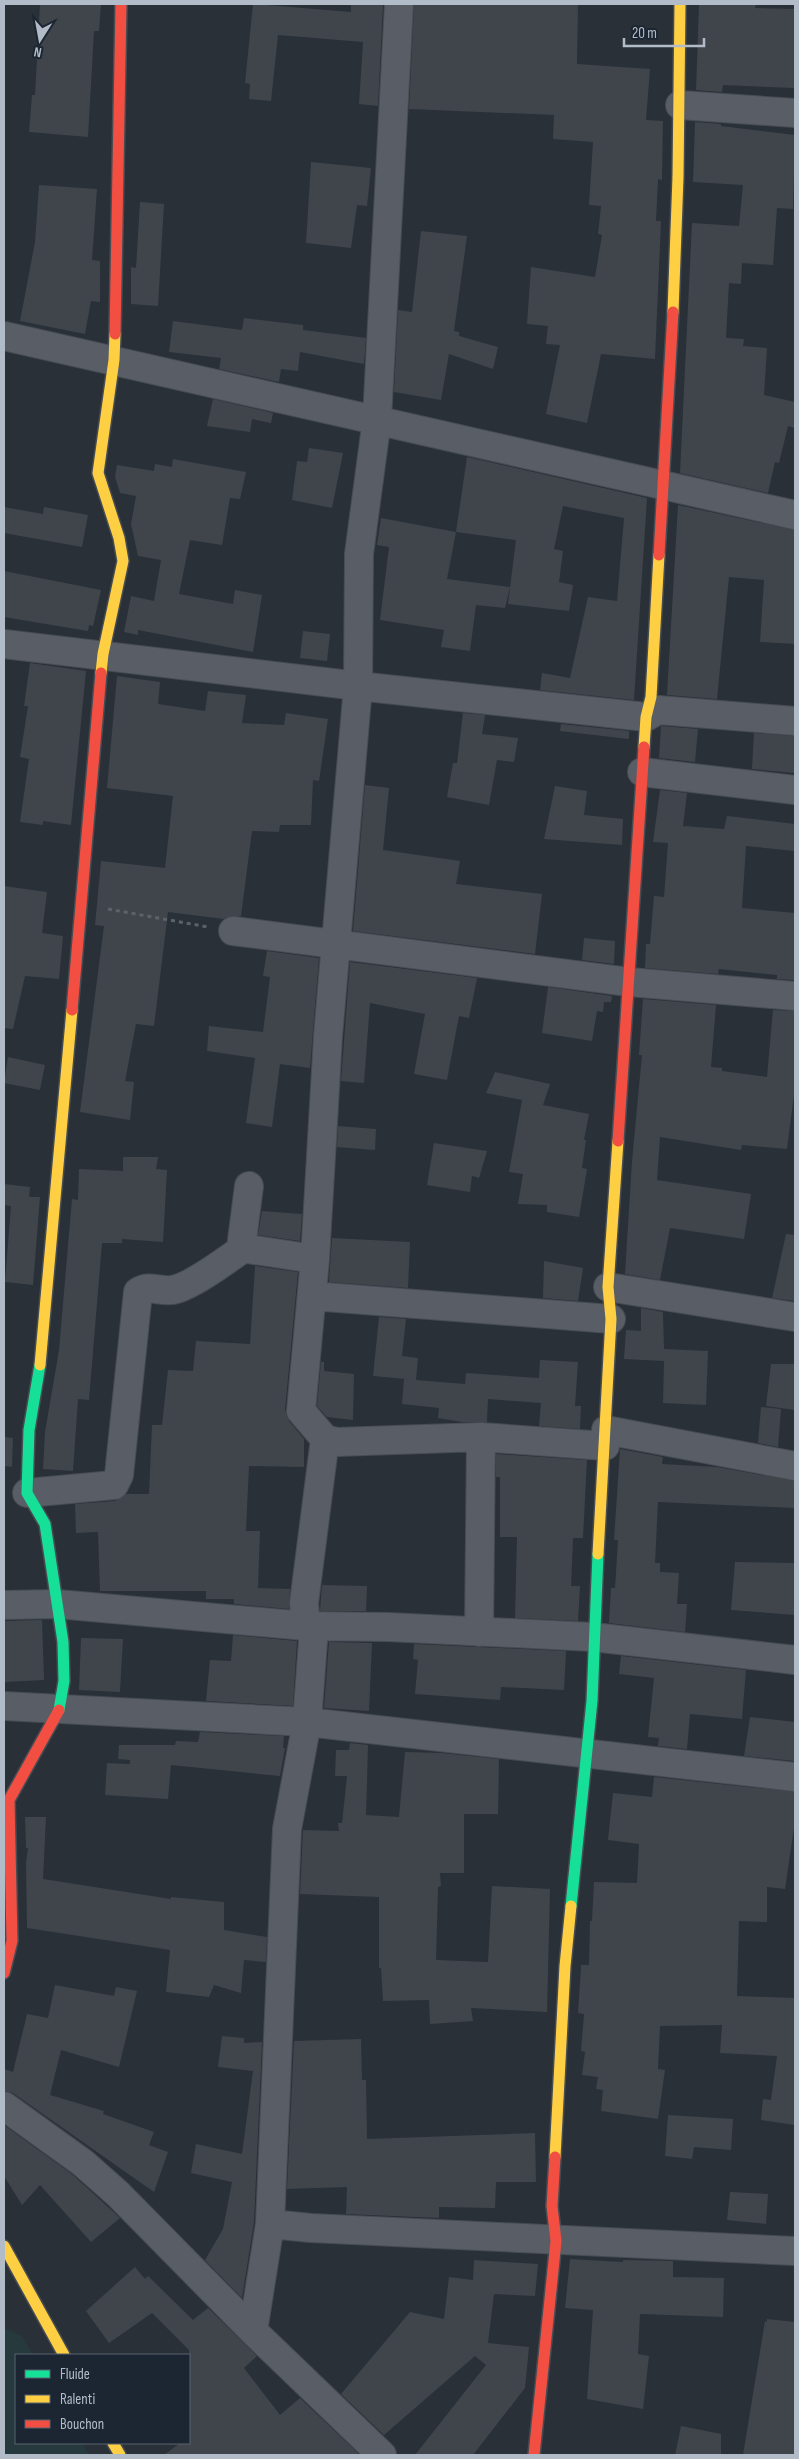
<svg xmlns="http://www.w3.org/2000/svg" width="799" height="2459" viewBox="0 0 799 2459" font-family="'Sofia Sans Condensed',sans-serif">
  <rect width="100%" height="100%" fill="#293038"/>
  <path fill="#263a3e" d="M4,2328l18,8 11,19h-17v88h66l7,12h-85z"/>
  <path fill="#40454c" d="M40,4h61l-2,27h-5l-6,106 -59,-5 3,-37h3z
    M253,4l98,8v-8h32l-5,102 -19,-2 4,-62 -85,-7 -7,66 -22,-2 1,-15 -5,-1z
    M414,4h164l-1,60 73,5 -4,51 17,1 -1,59 -4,-1 -2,42h5l-6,138 -54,-5 -14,69 -41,-9 14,-69 -14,-1 2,-18 -21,-2 4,-57 64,10 7,-42 -4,-1 3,-28 -12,-1 4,-63 -40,-3 1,-24 -145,-6z
    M699,4h57l-1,4 40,1v79l-72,-3 -1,7 -26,-2z
    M695,122l26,2v2l74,9 -2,74 -16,-1 -4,57 -31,-2 -1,21 -12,-1 -3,55 18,1 -1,7 24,2 -3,47 31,7v26l-7,-2 -9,37 -4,-1 -7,31 -88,-20 12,-250 47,3 4,-41 -50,-3z
    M311,162l60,6 -4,38 -10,-1 -6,43 -45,-5z
    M39,185l58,4 -5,71 8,1v41l-9,-1 -6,33 -65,-13 15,-79z
    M140,202l24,2 -6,102 -27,-2v-37l5,1z
    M421,231l46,5 -13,95 5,1v4l39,11 -5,22 -44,-15 -8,46 -47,-8 4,-82 14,2z
    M244,318l59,7v5l63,8 -2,26 -64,-12 -2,19 -17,-2 -2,13 -60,-13 2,-11 -52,-6 4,-31 69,9z
    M213,399l60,14 -2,10 -19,-4 -2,13 -43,-6z
    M309,448l34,5 -11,55 -40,-8 5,-39 10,1z
    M467,457l180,41 -13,202 -94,-10 2,-17 28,5 18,-81 29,4 7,-83 -61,-12 -9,43 9,2 -4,31 14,3 -4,26 -61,-7 8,-64 -60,-8z
    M173,459l73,13 -6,27 -10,-1 -8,47 -32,-5 -11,54 54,10 2,-14 27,5 -9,57 -115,-22v5l-14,-3 7,-36 23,5 7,-41 -23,-4 -7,-32 5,-28 -16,-3 -5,-16 2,-12 37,6 1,-7 17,3z
    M678,505l117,25v114l-35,-2 4,-62 -35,-3 -12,122 -50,-4z
    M4,507l39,7 1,-7 44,8 -6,32 -78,-14z
    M381,518l75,14 -9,47 63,8 -5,21 -29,-3 -6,46 -29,-4 3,-17 -64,-10 9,-73 -12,-2z
    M4,571l97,19 -8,36 -4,-1 -1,6 -84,-14z
    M303,631l27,3 -3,27 -27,-3z
    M30,663l56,8 -15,154 -28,-4v4l-23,-3 9,-63 -9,-2 8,-51h-4z
    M117,676l43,6 -2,22 47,7 3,-20 38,4 -4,28 42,2 2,-12 42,6 -9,62 -6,-1 -2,45h-31l-1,7 -27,-1 -11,85 -17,3 -56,-7 -14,114 -18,-2 -11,57 9,1 -4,38 -50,-8 24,-186 -9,-1 6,-64 64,7 8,-72 -66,-8z
    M463,713l22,2 -3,19 36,4 -4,24 -17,-2 -8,45 -42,-8 6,-34h4z
    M561,724l68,7v8l-69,-8z
    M661,726l37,3 -3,33 -36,-4z
    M754,733l41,3v37l-43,-4z
    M365,785l24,3 -6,62 77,11 -4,23 86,10 -7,60 -182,-23z
    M555,786l32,5 -3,24 39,4 -1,26 -78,-6z
    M660,790l27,3 -4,33 41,3 3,-13 68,8v27l-49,-5 -4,62 53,5v67l-18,-1v-4l-58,-6 -1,5 -73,-6 1,-24h4l4,-48 10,1 4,-54 -15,-1z
    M4,886l43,6 -5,41 21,3 -4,43 -34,-3 -12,53 -9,-1z
    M584,938l31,3 -1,23 -32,-4z
    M267,951l52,7 -9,110 -30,-4 -8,63 -26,-4 9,-65 -48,-7 2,-25 54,6 7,-55 -7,-1z
    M350,962l127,16 -8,40 -10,-2 -12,64 -33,-6 11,-60 -55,-11 -6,80 -23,-2z
    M548,987l64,9 -1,6h-7l-1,10 -6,-1 -5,30 -50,-8z
    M643,999l73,6 -5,62 11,1v3l45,6 6,-67 22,1v76l-8,62 -45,-4 -1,5 -81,-13 -3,43 94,14 -7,45 -74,-11 -10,52 -35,-6 7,-113 10,-106h-3z
    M8,1057l37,8 -5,25 -36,-7z
    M495,1072l55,12 -7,21 46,9 -5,26h2l-4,28 5,1 -8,48 -32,-5v-7l-29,-1 5,-30 -14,-2 13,-72 -36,-7z
    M338,1126l38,3 -1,21 -38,-3z
    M434,1143l53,8 -8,27 -7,-2 -2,16 -43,-7z
    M123,1157h35l-2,12 11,1 -4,72 -41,-3v4h-20l-13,157 -11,-1 -5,72 -30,-2 2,-37 14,-82 13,-151 6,1 1,-31 44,2z
    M4,1184l26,3 -1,10h11l-7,88 -28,-3 6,-76 -7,-1z
    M262,1211l40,3 -2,27 -42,-6z
    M786,1234l9,1v66l-23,-3z
    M332,1238l78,4 -2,46 -79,-6z
    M544,1261l39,7 -5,33 -35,-3z
    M255,1266l43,6 -13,138 4,11 15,18v28l-55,-1 -3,65h14l-2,57 32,1 -1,20 -55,-5v-5h-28v-8h-106l-2,-59 -22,1 -1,-29 40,-3 11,-7h23l3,-69h10l6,-55 25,1 3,-30 54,3z
    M641,1308l22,4 1,37 44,2 -2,54 -43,-2 1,-42 -40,-2 2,-29 15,1z
    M379,1317l27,2 -4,37 16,2 -2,22 -43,-4z
    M540,1360l38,2 -3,44h6l-1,23 -41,-3 2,-23 -53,-4 -1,23h-25l-24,-4 1,-10 -37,-4 2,-25 61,5 1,-11 73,5z
    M321,1362h3v9l30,3 -1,46 -26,-3 -10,-11z
    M771,1364h24v46l-29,-4z
    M761,1407l20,2 -3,38 -20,-4z
    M4,1437l9,1 -1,29 -8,-1z
    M620,1449l43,8 -1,7 55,3 78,14v27l-137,-6 -3,61h5v9l19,1 -2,31h10l-2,28 -76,-9 2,-35h4l3,-48h-4z
    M496,1454l91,6 -4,78h-10l-2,48h9l-2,35 -63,-3 2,-81h-17v-60h-4z
    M735,1562l60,1v52l-64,-5z
    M322,1585l45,1 -1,25h-46z
    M42,1620l2,60 -40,2v-61z
    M233,1635l64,6 -4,65 -87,-5 4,-41 21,1z
    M81,1638l42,1 -3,53 -41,-2z
    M329,1642l43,1 -3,68 -45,-3z
    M414,1644l152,7 -2,39 -63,-3 -1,13 -85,-6 3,-34 -5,-1z
    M621,1656l125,14 -4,49 -52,-5 -3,35 -29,-3 1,-8 -11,-1 6,-59 -35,-4z
    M750,1717l45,5v39l-51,-5z
    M200,1732l84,4 -1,12h2l-5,28 -109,-11 -3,34 -63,-4 2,-32 23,1v-4l-12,-1 1,-14h56l1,-4 22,1z
    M350,1743l18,2 -2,70 33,2 6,-65 36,1 58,6 -1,55h-34v59h-24l1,13 -3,1 -2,73 52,2 4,-76 58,3 -3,123 -76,-4 2,13 -43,3 -1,-24 -46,1 -2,-33h-2v-71l-79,-3 3,-64 36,1 -1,-8h4l5,-47h-12l1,-26h13z
    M654,1777l141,15v29l-10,68 -18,-2v35l-28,-1 -2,75 58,2v127l-34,-5 2,-21 8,1 6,-44 -57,-3 2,-28 -62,1 -2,43 7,1 -7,49 -57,-8 2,-21 -7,-1 2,-12 -16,-2 3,-23 -4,-1 3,-37 -6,-1 3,-46v-2h8l1,-44h2l2,-39 43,1 2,-39 -31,-4 5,-47 39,4z
    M25,1817h21l-3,62 128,20v-2l53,5v28l43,7 -1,25 -22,-2 -3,33 -27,-8 -5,12 -43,-5 4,-42 -143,-22 -1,-65 2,-15h-2z
    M55,1985l59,11 2,-9 21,4 -18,76 -58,-17 -11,45 54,16 -1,3 51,18 -5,13 19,7 -14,40 -141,-99 -9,-2v-22l9,3 14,-58 21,4z
    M222,2036l22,2v5l18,-1 -8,180 -12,76 -37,-38 18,-31 9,-47 -41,-9 5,-29 46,10 11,-83 -35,-4z
    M361,2039l1,41h4l1,59 168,-6 1,49h-40l-1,26 -56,-1v11l-93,-4 1,-27 -60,2 7,-148z
    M668,2115l65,4 -2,31 -37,-3 -2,12 -27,-3z
    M4,2125l69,50 47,43 -29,24 -51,-57 -18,20 -18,-29z
    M730,2192l38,2 -2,30 -39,-4z
    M570,2259l53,3v-2l50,1v16l51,1 -1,39 -83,-3 -2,40 11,2 -6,53 -56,-10 6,-89 -28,-2z
    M474,2260l64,4 -3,32 -41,-2 -6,49 41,4 -4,41 -52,67h-58l71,-90 -11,-9 -91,79 -43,-41 69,-82 34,7 5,-42 24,3z
    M135,2267l10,12 3,-3 45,44 15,-12 49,48 -13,12 36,47 20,-17 60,57h-196l16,-12h9v-93l-37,-37 -43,30 -23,-32z
    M767,2319l28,3v133h-52l22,-134 2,1z
    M681,2426l40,8v21h-46z"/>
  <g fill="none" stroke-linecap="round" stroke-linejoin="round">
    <g stroke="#474c53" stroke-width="30">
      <path id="street" d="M680,105l115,8
        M4,336l791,179
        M4,644l354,42 288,31 12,-7 137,11
        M642,772l153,18
        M233,931l396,51 166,14
        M241,1248l74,11 -14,152 24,28 12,3 144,-5 124,9
        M315,1259l13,-223 30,-350 1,-132 18,-135 22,-415
        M608,1287l187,30
        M312,1296l299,23
        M606,1430l189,36
        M27,1493l87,-8 5,-10 19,-183c11,-8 22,0 34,-2 16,-2 52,-28 66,-38l3,-4 8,-62
        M4,1605l53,-1 249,22 82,1 205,10 202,23
        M479,1632l2,-195
        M4,1706l303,16 488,55
        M4,2106l79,57 35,31 135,137 129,124
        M270,2224l41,4 484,23
        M253,2331l17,-107 17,-395 20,-107 7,-94 -8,-2 -2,-23 21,-164"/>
    </g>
    <g stroke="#474c53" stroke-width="14">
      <path id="fast" d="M40,1365l-11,65 -2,63 18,31 18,118 1,39 -5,29
        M571,1906l21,-205 6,-147"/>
    </g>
    <g stroke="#474c53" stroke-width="14">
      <path id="slow" d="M673,312l5,-135 2,-173
        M101,673l2,-19 20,-93 -4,-23 -21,-65 16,-113 1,-26
        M644,747l2,-30 5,-20 8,-142
        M40,1365l32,-355
        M598,1554l13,-235 -3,-32 10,-146
        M555,2157l10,-191 6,-60
        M4,2246l60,109
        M113,2443l7,12"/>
    </g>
    <g stroke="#474c53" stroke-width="14">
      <path id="jam" d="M115,334l6,-330
        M659,555l14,-243
        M72,1010l29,-337
        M618,1141l26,-394
        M4,1973l8,-32 -3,-141 50,-90
        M534,2455l22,-214 -4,-35 3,-49"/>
    </g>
    <path stroke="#5b6268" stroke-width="3" stroke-dasharray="4 4" stroke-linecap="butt" d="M108,909l100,18"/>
    <use href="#street" stroke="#595e66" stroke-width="28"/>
    <use href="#fast" stroke="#16e098" stroke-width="11"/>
    <use href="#slow" stroke="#ffcf43" stroke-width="11"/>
    <use href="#jam" stroke="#f24e42" stroke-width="11"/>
  </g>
  <rect width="799" height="2459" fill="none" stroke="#b2bcc9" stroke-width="10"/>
  <rect x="15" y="2354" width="175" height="90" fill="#1c2633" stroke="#58626f"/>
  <rect x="25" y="2370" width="25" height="8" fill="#16e098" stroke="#58626f"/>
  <text x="60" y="2379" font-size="15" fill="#b2bcc9">Fluide</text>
  <rect x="25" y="2395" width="25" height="8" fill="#ffcf43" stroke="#58626f"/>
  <text x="60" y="2404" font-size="15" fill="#b2bcc9">Ralenti</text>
  <rect x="25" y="2420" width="25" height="8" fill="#f24e42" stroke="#58626f"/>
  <text x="60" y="2429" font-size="15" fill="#b2bcc9">Bouchon</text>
  <g transform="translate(40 40) rotate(191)" stroke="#1c2633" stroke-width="4" paint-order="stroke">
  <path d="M0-4L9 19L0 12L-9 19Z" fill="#b2bcc9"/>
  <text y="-8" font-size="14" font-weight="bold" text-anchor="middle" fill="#b2bcc9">N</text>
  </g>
  <path d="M624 38v8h80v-8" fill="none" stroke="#b2bcc9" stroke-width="2.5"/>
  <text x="632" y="38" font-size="15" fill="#b2bcc9" stroke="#1c2633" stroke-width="4" paint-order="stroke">20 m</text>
</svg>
